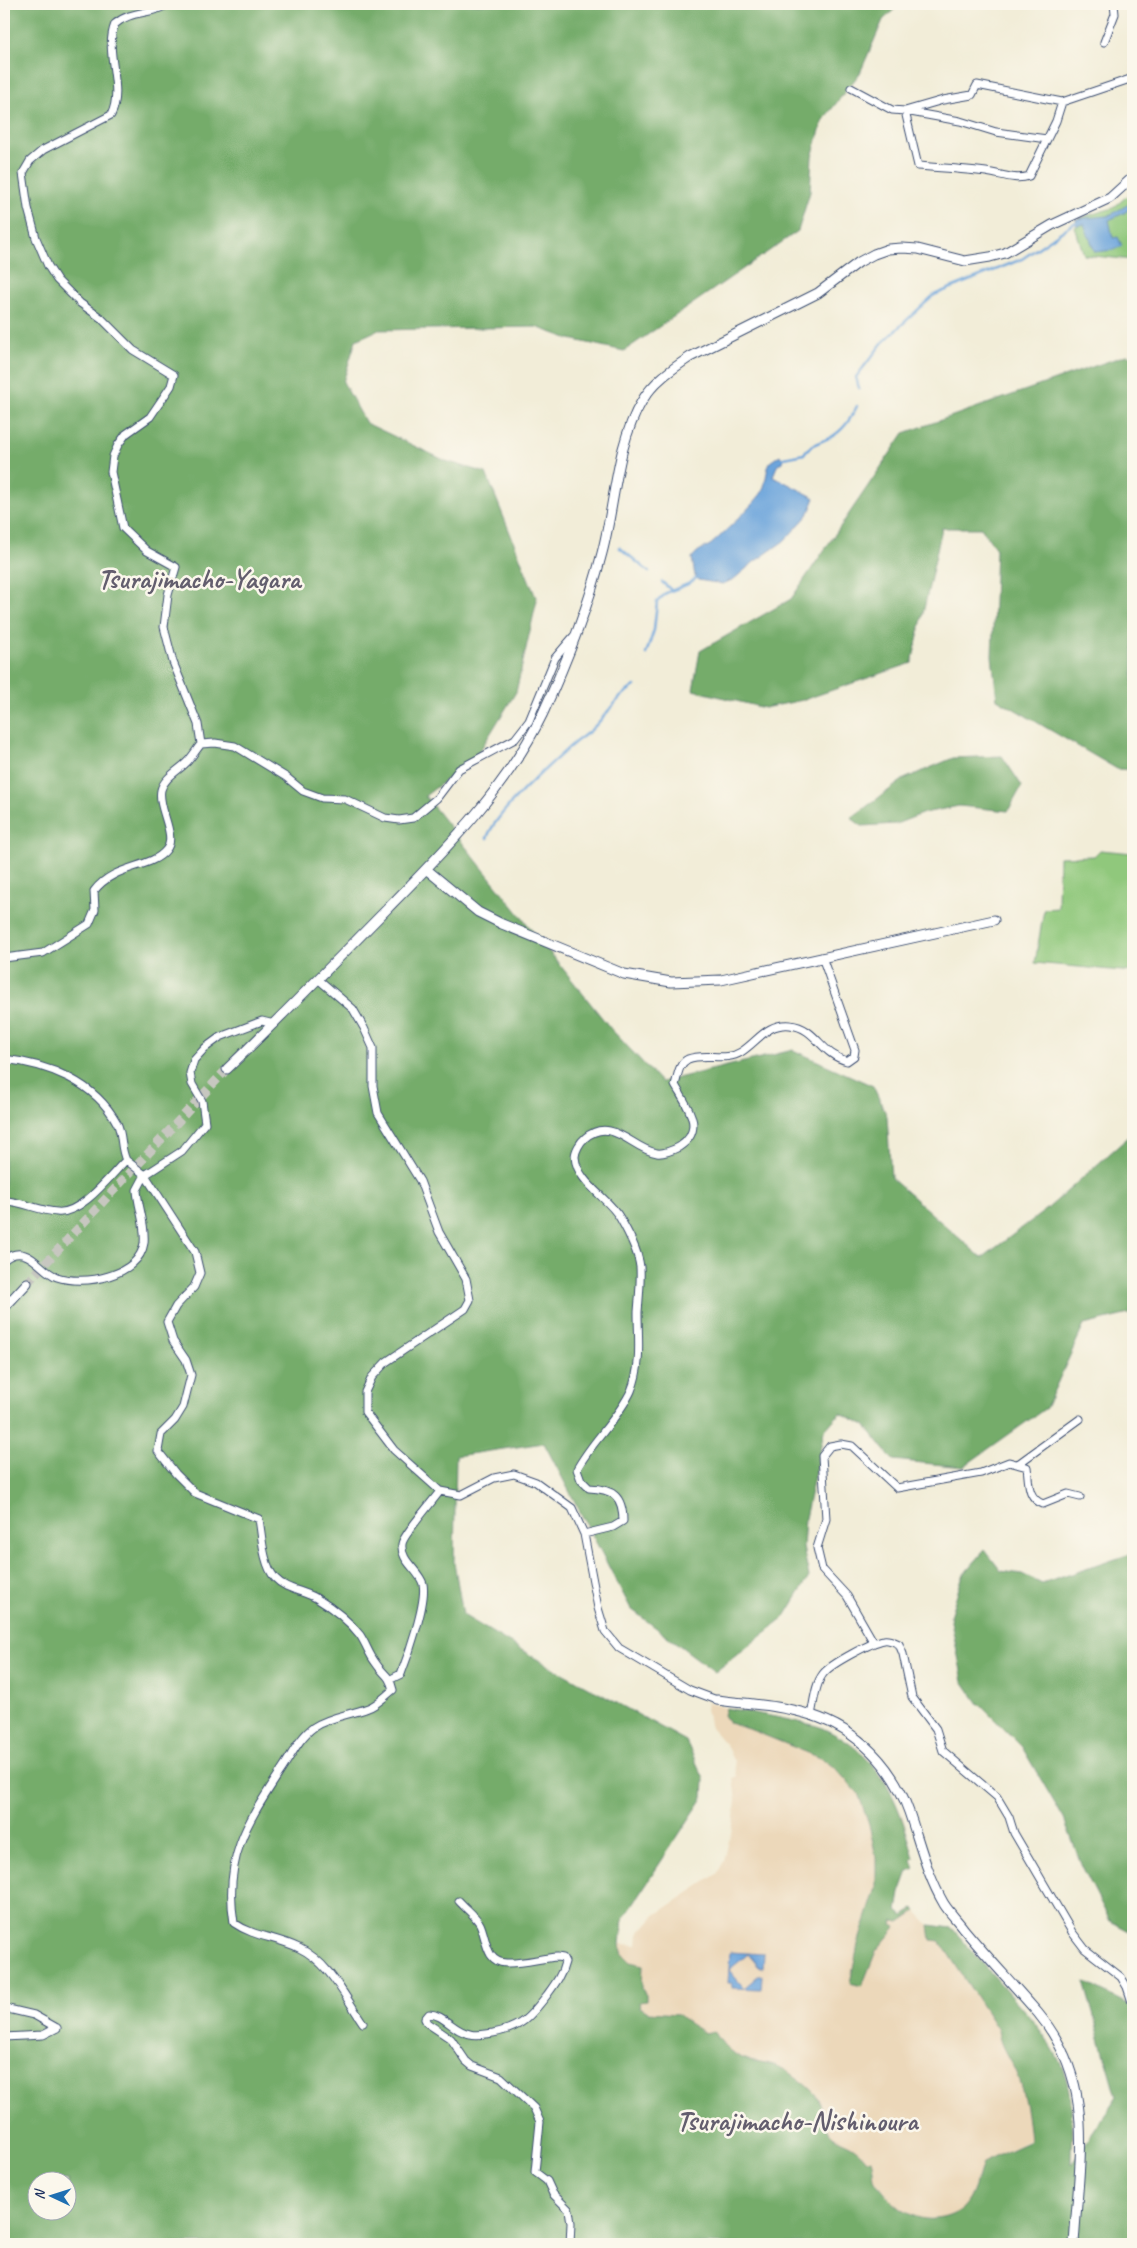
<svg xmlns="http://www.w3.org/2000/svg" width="1137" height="2248" viewBox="0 0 1137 2248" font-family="Caveat,sans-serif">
  <rect width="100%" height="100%" fill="#fbf7ec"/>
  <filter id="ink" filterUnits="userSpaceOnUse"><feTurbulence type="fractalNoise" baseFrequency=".02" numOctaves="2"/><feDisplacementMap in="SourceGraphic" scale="10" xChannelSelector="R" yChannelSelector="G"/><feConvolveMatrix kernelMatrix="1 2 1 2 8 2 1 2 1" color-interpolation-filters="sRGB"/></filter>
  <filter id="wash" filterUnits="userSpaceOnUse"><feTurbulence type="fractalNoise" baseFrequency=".0096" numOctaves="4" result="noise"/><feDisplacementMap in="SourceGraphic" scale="20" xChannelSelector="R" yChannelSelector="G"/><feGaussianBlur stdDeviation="1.12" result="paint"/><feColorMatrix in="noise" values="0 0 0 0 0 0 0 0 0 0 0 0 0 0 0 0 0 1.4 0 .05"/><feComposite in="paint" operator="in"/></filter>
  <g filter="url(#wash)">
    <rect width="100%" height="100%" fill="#f2edd8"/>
    <path fill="#ecd8ba" d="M707,1702l19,6 93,18 31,17 33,34 20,41 11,40 -2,2 3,8 -7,3 -8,22 -3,18 6,5 11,-7 15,16 23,3 87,100 19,29 10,27 4,21 1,38 -44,-3 -47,23 -12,36 -6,9 -6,4 -16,6 -21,1 -23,-11 -24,-29v-9l-7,-10 -16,-15 -12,-4 -9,-8 -13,-37 -47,-31 -23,-4 -16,-8 -7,-7 -10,-15 -9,2 -15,-9 -12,-10 -30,-2 -8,-5 -1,-5 7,-1 -4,-12 1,-24 -13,-3 -7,-7 -2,-11 16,1 1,-11 16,-18 63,-42 7,-13 9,-36 3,-25 -3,-22 4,-2 -3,-15 -8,-16 -15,-17 -5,-18z"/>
    <path fill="#90c87b" stroke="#567c6c" d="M1133,191v69l-49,-5 -9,-28 2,-2 -1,-6 37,-11z
      M1100,850l33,3v119l-98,-9 9,-54 14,-1 1,-51 35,-1z"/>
    <path fill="#74ac6b" stroke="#486e64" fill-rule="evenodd" d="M4,4h896l-17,16 -23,53 -37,47 -11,37 -2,35 -12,39 -174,120 -54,-12 -34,-12 -158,3 -22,10 -13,42 23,41 80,38 40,12 51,127 -21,92 -40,65 -51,39 186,233 50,53 132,-32 80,36 14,30 4,62 91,80 65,-49 86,-76v180l-49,12 -38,83 -83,59 -70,-7 -28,-35 -25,-12 -16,18 -19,87 -2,29 6,30 -25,41 -69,54 -84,-63 -87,-166 -88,13 -2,106 9,53 72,43 151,83 18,38 -1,19 -80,121 -3,25 3,11 7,7 13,3 -1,24 4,6v6l-7,1 1,5 8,5 30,2 12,10 15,9 9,-2c25,43 48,21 77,43 8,6 21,15 26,23 7,10 5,26 13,36 6,7 13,8 20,12 6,3 12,9 17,15h4c2,6 2,12 3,18 1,5 6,9 9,13 17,21 38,35 66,25 5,-2 9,-4 13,-7 12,-11 15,-31 20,-46l48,-22c-2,-23 -5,-47 -14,-68 -6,-15 -17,-27 -18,-43l-58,-89 -9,-1 -2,-15 23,3c18,21 37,42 55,63 24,28 53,57 61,95 6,27 3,52 3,79l46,-68 -33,-115 49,25v237h-1129zM38,2180h30v30h-30z
      M1126,355l7,1v414l-16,-1 -120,-70 -5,-43 4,-107 -15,-21h-39l-30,135 -109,37 -39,8 -71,-18 7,-39 91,-52 113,-166z
      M1002,756l20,30 -14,25 -49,-5 -35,7 -28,11 -34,2 -11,-8 53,-39 49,-21z
      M985,1550l16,21 21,3 20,10 91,-31v380l-23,-12 -28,-55 -18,-47 -42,-72 -43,-43 -16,-23 -13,-65 13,-41z
      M726,1708c23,4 46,8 68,13 8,2 18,3 26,6 61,27 78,72 94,131l-2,2 3,8 -7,3 -8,22 -3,18 6,5 11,-7 2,2 -16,11 -7,-1 -1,4 4,2 -20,24 -14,35 -12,-3 8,-39 18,-56v-31l-7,-33 -11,-31 -22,-24 -13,-10 -74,-30 -20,-6 -5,-8z"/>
    <path fill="#6ca4db" stroke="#446a9c" d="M1133,202v4l-9,7 -15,7 4,18 5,-1 4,9 -9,4 -18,2 -11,-28 -7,2 -1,-7 32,-3z
      M780,455l3,6 -6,5 -4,10 42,22 -7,17 -24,26 -30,21 -20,17 -11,5 -25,-4 -3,-4 -3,-18c5,-8 11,-9 18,-13 6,-4 50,-47 52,-53 4,-8 4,-21 8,-30z
      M730,1952l34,2 -1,14 -4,-1 -11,-13 -19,16 15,18 14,-12h4l-1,13 -29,-1v-5h-4z"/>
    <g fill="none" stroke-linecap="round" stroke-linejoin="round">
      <path stroke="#6ca4db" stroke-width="2.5" d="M859,388l-3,-11 27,-35 51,-47 88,-36 52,-36h5
        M779,459l25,-5c5,-10 18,-12 27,-17 13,-7 20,-18 26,-31
        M619,547l30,25
        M662,582l9,8
        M646,654l8,-24 3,-28 9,-9 22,-9 11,-8
        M487,838c9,-27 65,-75 87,-95 6,-5 13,-9 18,-14 16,-15 24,-32 43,-43"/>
    </g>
  </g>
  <g filter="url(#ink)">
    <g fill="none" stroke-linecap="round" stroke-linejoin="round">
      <path stroke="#c7c7c0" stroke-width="9" stroke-dasharray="9 4.5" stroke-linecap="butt" d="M27,1283l200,-214"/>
      <g stroke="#3b4c70" stroke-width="9">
        <path id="minor" d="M1104,42l11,-28 -1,-10
          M851,88l41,22 13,1 38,-11 29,-5 5,-10 85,17 71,-24
          M1047,139l-51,-7 -36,-11 -55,-10 13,55c23,2 46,3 68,6 15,2 29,9 43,4l27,-55 6,-19
          M201,744l14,-1 20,3 51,31 17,14 19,7 23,1 40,19 14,2 14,-2 24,-20 22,-29 56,-30 14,-18 26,-63 18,-21
          M4,958l39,-5 46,-29 6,-14 -1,-19c20,-27 57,-22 72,-41 12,-14 -9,-42 -5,-60 3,-12 17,-19 26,-28 5,-5 9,-12 14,-18l-3,-20 -25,-62 -9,-35 4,-32 8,-28 -29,-16 -24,-23 -12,-56 2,-16 5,-11 8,-11 24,-17 21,-31 3,-11 -41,-25 -32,-32 -21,-15 -23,-23 -9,-14 -12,-28 -8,-30 -5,-35 7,-12 13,-11 68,-35c14,-28 -8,-62 4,-91 16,-14 37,-9 53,-20
          M318,979l35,30 11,19 9,20v38l5,27 42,68 19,51 27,47 4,21 -5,9 -79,53 -14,15 -7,15v20l29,38 46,41 21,4 33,-17 20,-4 22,8 36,26 12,26 14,74 7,23 14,17 71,42 27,10
          M4,1059c44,5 91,23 113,64 6,12 3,25 9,37
          M4,1201c18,0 35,10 53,11 24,3 53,-36 69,-52l19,15 50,77 5,21 -6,14 -18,19 -9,16 6,19 13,19 5,15 -8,32 -8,13 -14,14 -3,17 18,23 19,19 64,26c3,17 4,46 16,59 11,12 27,12 41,20 15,9 33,23 44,37 6,9 9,19 15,27 8,13 14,11 18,28 -8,6 -16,15 -25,18 -18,7 -37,8 -54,19 -13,9 -21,25 -30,39 -35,54 -61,89 -50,157 20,14 43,14 65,25 30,14 46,49 64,75
          M4,1260c6,-5 13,-8 21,-5 12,4 20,18 32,22 26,9 82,0 87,-34 2,-18 -6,-36 -7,-53l8,-15 37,-24 23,-28 -3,-22 -10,-17 -2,-11 4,-13 11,-12 15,-11 42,-16 12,3
          M1018,1464l62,-45
          M584,1534l29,-7 10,-6c0,-25 -10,-32 -34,-33l-8,-8 -4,-11c15,-28 41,-50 54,-78 11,-26 7,-52 7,-79 1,-14 3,-31 2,-45 -2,-17 -12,-35 -20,-49 -11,-20 -43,-35 -45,-61 0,-6 5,-15 10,-19 27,-23 48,12 72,15 7,1 16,-3 22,-6 28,-18 7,-42 -4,-62 3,-9 3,-21 13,-26 17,-7 38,3 53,-7 17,-11 26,-29 49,-27 27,3 30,29 57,36l7,-5 1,-6 -33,-93
          M874,1643l-27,-47 -25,-27 -5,-21 9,-29 -4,-63 8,-10 11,-2 11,2 45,42 84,-15 28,-11 18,5c2,15 0,31 16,37l25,-10 12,3
          M391,1679l10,-5c7,-18 26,-72 22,-90 -4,-14 -23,-23 -21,-40 1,-9 31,-43 38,-53
          M811,1715c3,-13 4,-31 12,-41 7,-10 49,-32 61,-34 5,-1 10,2 15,4l4,10 9,43 24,32 7,22 54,46 12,20 5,16 58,99 13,17 36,28 6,10 6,18
          M459,1901c6,7 17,15 21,23 7,15 5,38 26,39 17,1 35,-5 51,-6l6,1 2,4c-3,13 -10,22 -18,33 -17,22 -26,33 -54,38 -8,1 -16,3 -23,1 -16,-2 -26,-20 -41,-20l-4,5 2,4 24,16 15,22 6,5 29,11 33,31 6,14 -5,50 12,9 6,13 16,16 2,13 -1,21
          M4,2008l30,7 23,13
          M4,2037l39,-2 14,-7"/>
      </g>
      <g stroke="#3b4c70" stroke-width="11">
        <path id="tertiary" d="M426,869l52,43 24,12 122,50 47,8 50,-2 273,-60
          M227,1069c55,-53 108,-107 161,-161 58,-59 119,-120 155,-195 24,-52 45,-105 59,-160 13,-48 14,-109 40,-152 11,-19 30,-32 48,-44l128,-64 41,-31 15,-8 14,-5 14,-1 16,1 47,12 25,-4 15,-4 47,-28 58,-27 23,-21
          M4,1308l23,-25
          M717,1700c31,4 64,5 94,15 47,15 82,51 98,97 11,32 18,63 35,92 5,8 13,16 19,24 24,29 50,56 75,85 59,71 41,146 36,231"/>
      </g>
      <use href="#minor" stroke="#fff" stroke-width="7"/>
      <use href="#tertiary" stroke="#fff" stroke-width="9"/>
    </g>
  </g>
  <g text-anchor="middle" stroke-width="5" stroke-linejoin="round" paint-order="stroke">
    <g font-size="28" font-weight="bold" fill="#635e6e" stroke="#fbf7ec">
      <text x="199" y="588">Tsurajimacho-Yagara</text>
      <text x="797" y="2130">Tsurajimacho-Nishinoura</text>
    </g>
  </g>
  <rect width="1137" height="2248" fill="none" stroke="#fbf7ec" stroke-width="20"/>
  <g transform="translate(52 2196) rotate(274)"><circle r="24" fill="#fbf7ec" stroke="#a1a7b3"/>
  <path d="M0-4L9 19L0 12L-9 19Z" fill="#1f6fb2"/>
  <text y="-8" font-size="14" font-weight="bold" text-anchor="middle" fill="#1b2f5e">N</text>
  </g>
</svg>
